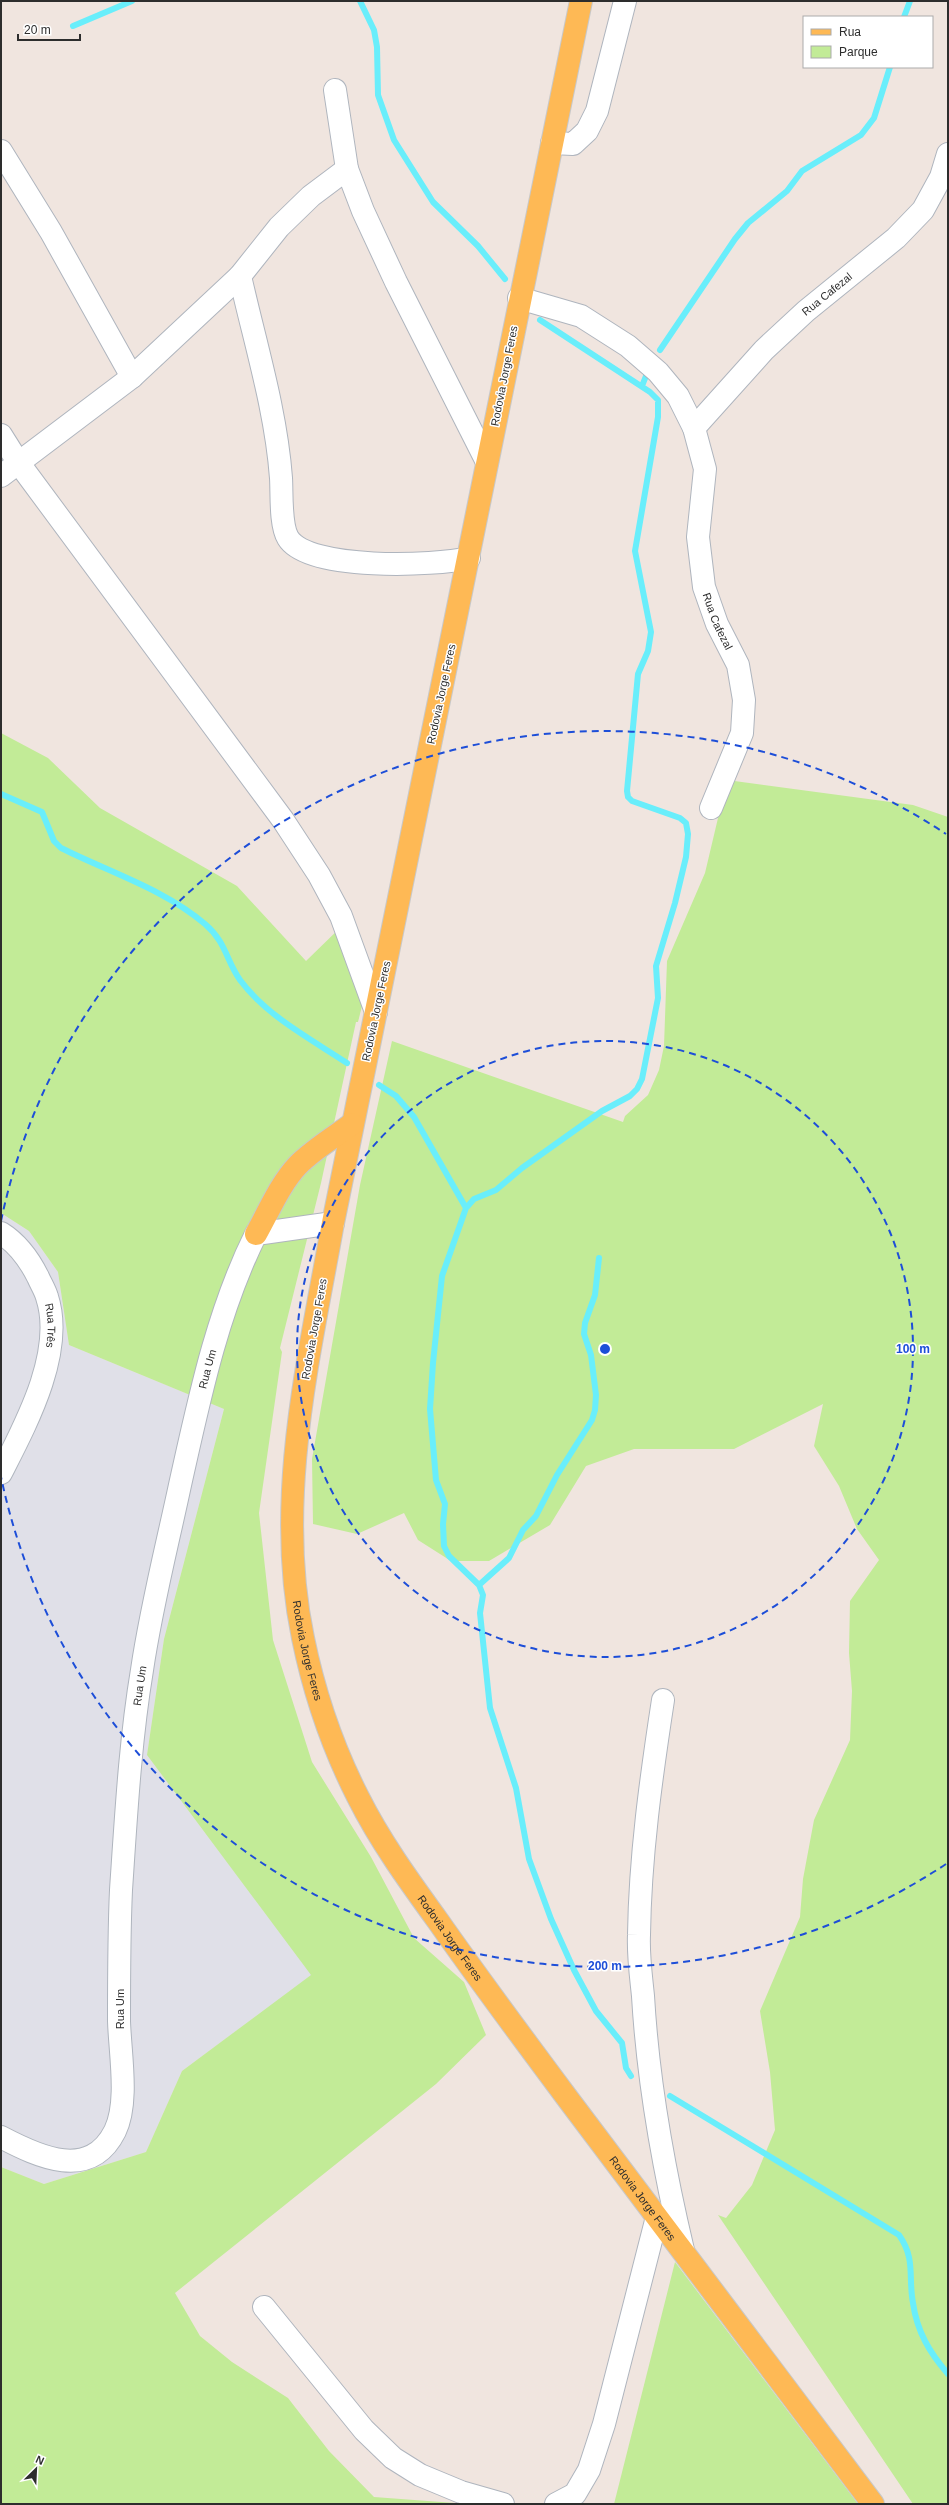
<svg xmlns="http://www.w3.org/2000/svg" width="949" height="2505" viewBox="0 0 949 2505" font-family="Helvetica,sans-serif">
  <rect width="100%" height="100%" fill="#f0e5df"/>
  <path fill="#e0e0e8" d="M1,1213l28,18 29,41 11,73 155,64 -60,230 -17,116 165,220 -130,96 -36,81 -102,32 -43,-17z"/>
  <path fill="#c2eb97" d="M1,733l47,25 52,50 137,78 69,75 38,-37 27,46 -13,52h-2l-35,161 -41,165 2,4 -23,161 14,127 39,122 59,95 43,81 50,44 22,53 -50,49 -261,209 25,43 32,26 56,36 41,53 45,46 94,7h-467v-337l43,17 102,-32 36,-81 129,-96 -164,-220 17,-116 60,-230 -155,-64 -11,-73 -29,-41 -28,-18z
    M727,780l186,25 35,12v1687h-35l-195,-289 8,3 26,-33 23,-55 -5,-58 -10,-61 40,-94 3,-38 11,-59 36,-80 2,-49 -3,-38 1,-52 29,-41 -22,-31 -18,-43 -25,-40 9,-42 -89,45h-100l-48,17 -36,59 -61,36h-38l-33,-21 -14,-27 -47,21 -44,-10 -1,-65 48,-274 32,-144 231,81 2,-6 23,-21 11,-25 5,-24 3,-85 38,-88z
    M675,2262l183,242h-244z"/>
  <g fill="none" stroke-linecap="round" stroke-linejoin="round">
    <path stroke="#69eefb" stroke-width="6" d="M360,1l14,29 3,17 1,48 16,45 39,62 45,44 27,33
      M904,17l6,-16
      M73,26l59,-25
      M540,320l110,72 8,8v17l-23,134 16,81 -3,19 -10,23 -11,117 1,6 4,4 48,17 6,5 2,11 -2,23 -11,46 -19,63 2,32 -16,81 -5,10 -7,7 -28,15 -80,57 -26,22 -22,9 -8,9 -24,68 -9,87 -3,46 6,71 9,24 -2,20 1,22 5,10 30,29 4,10 -3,18 10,95 26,80 13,71 22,60 23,51 22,41 26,32 4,25 5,8
      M660,350l75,-111 13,-16 39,-32 15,-20 59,-36 13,-17 16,-51
      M642,386l6,-15
      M1,794l41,18 12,29 7,7c48,24 103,41 144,76 21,18 21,36 35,56 27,36 69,58 107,83
      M379,1085l17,11 18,21 52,91
      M479,1585l30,-27 14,-28 13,-14 21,-41 35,-55 3,-10 1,-15 -5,-40 -7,-21 1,-11 10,-28 4,-37
      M670,2096l229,139c17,24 9,42 14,68 4,29 17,50 35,71"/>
    <g stroke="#afb5be" stroke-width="24">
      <g id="minor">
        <path d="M335,90l12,79 16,42 33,71 91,180"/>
        <path d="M552,143l21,1 14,-13 10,-20 28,-110"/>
        <path d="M1,151l50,81 81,145"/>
        <path d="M240,276c15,67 36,134 41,202 1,15 -1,47 7,60 20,33 147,28 181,20"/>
        <path id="s1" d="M519,298l62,18 47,30 30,26 20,24 16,32 11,41 -7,68 6,50 13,37 21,41 6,35 -2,33 -31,75"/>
        <path id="s2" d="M694,428l70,-78 42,-39 90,-73 27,-28 18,-33 7,-23"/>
        <path d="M1,435l17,27 265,358 36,55 22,41 35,96"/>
        <path d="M1,476l131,-99 108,-101 39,-49 32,-31 36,-27"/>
        <path id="s3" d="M1,1233c16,10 29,28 37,44 3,7 7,13 9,20 18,55 -21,127 -46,176"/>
        <path d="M663,1700c-12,78 -23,157 -24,235 -1,20 2,41 4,61 5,86 20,170 40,254"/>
        <path id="s4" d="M1,2137c38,20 89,44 114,-6 14,-29 5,-77 4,-110 0,-43 0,-88 2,-131 5,-73 9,-148 21,-220 9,-62 25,-124 38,-185 19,-85 37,-173 76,-251l77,-11"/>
        <path d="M264,2307l100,123 29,28 27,17 41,17 42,12"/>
        <path d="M556,2504l19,-10 14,-24 15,-46 53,-207"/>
      </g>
    </g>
    <g stroke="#c8c8c8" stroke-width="24">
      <g id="major">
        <path id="s5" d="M581,1l-248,1222c-24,135 -59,277 -30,415 11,54 30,110 55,159 22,44 51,84 80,124 42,60 86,119 130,178 101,135 204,270 305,405"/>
        <path d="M256,1234c13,-23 24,-50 42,-69 16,-16 36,-28 54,-41"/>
      </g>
    </g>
    <use href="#minor" stroke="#fff" stroke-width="22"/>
    <use href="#major" stroke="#feb955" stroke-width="22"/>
  </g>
  <g fill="none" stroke="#1d4ed8" stroke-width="2" stroke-dasharray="7 5">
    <circle cx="605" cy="1349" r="308"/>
    <path d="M946 1864A617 617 0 0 1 1 1477M1 1221A617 617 0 0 1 946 834"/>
  </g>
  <g text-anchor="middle" stroke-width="3" stroke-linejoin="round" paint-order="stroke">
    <g font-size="11" fill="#2d2d2d" stroke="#fff">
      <text dy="4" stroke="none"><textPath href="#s2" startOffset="189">Rua Cafezal</textPath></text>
      <text transform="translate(504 376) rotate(-79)" y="4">Rodovia Jorge Feres</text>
      <text dy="4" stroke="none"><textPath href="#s1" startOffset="425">Rua Cafezal</textPath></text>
      <text transform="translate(441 694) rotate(-78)" y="4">Rodovia Jorge Feres</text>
      <text transform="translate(376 1011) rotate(-78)" y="4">Rodovia Jorge Feres</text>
      <text dy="4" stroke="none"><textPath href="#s3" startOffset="109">Rua Três</textPath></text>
      <text transform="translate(314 1329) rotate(-80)" y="4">Rodovia Jorge Feres</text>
      <text dy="4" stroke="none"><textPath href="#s4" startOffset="902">Rua Um</textPath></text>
      <text dy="4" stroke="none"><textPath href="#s5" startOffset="1679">Rodovia Jorge Feres</textPath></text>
      <text dy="4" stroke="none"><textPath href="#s4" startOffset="578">Rua Um</textPath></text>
      <text dy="4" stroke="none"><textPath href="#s5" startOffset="2003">Rodovia Jorge Feres</textPath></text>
      <text transform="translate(120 2009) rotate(-90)" y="4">Rua Um</text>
      <text dy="4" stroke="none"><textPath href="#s5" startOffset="2327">Rodovia Jorge Feres</textPath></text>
    </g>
  </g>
  <circle cx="605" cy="1349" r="6" fill="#1d4ed8" stroke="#fff" stroke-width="2"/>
  <g font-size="12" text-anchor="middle" font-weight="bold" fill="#1d4ed8" stroke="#fff" stroke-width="3" stroke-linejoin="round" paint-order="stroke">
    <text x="913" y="1353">100 m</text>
    <text x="605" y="1970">200 m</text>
  </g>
  <rect width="949" height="2505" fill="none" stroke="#2d2d2d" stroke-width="4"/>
  <rect x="803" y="16" width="130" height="52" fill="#ffffff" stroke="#ababab"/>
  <rect x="811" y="29" width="20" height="6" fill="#feb955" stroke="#ababab"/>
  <text x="839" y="36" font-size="12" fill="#2d2d2d">Rua</text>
  <rect x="811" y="46" width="20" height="12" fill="#c2eb97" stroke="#ababab"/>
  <text x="839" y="56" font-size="12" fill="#2d2d2d">Parque</text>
  <g transform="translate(36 2469) rotate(24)" stroke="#ffffff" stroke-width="3" paint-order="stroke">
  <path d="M0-3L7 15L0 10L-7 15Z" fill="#2d2d2d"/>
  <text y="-6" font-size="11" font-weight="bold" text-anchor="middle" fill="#2d2d2d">N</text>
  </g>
  <path d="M18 34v6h62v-6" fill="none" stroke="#2d2d2d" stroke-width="2"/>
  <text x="24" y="34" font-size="12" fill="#2d2d2d" stroke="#ffffff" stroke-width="3" paint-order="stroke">20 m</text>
</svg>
